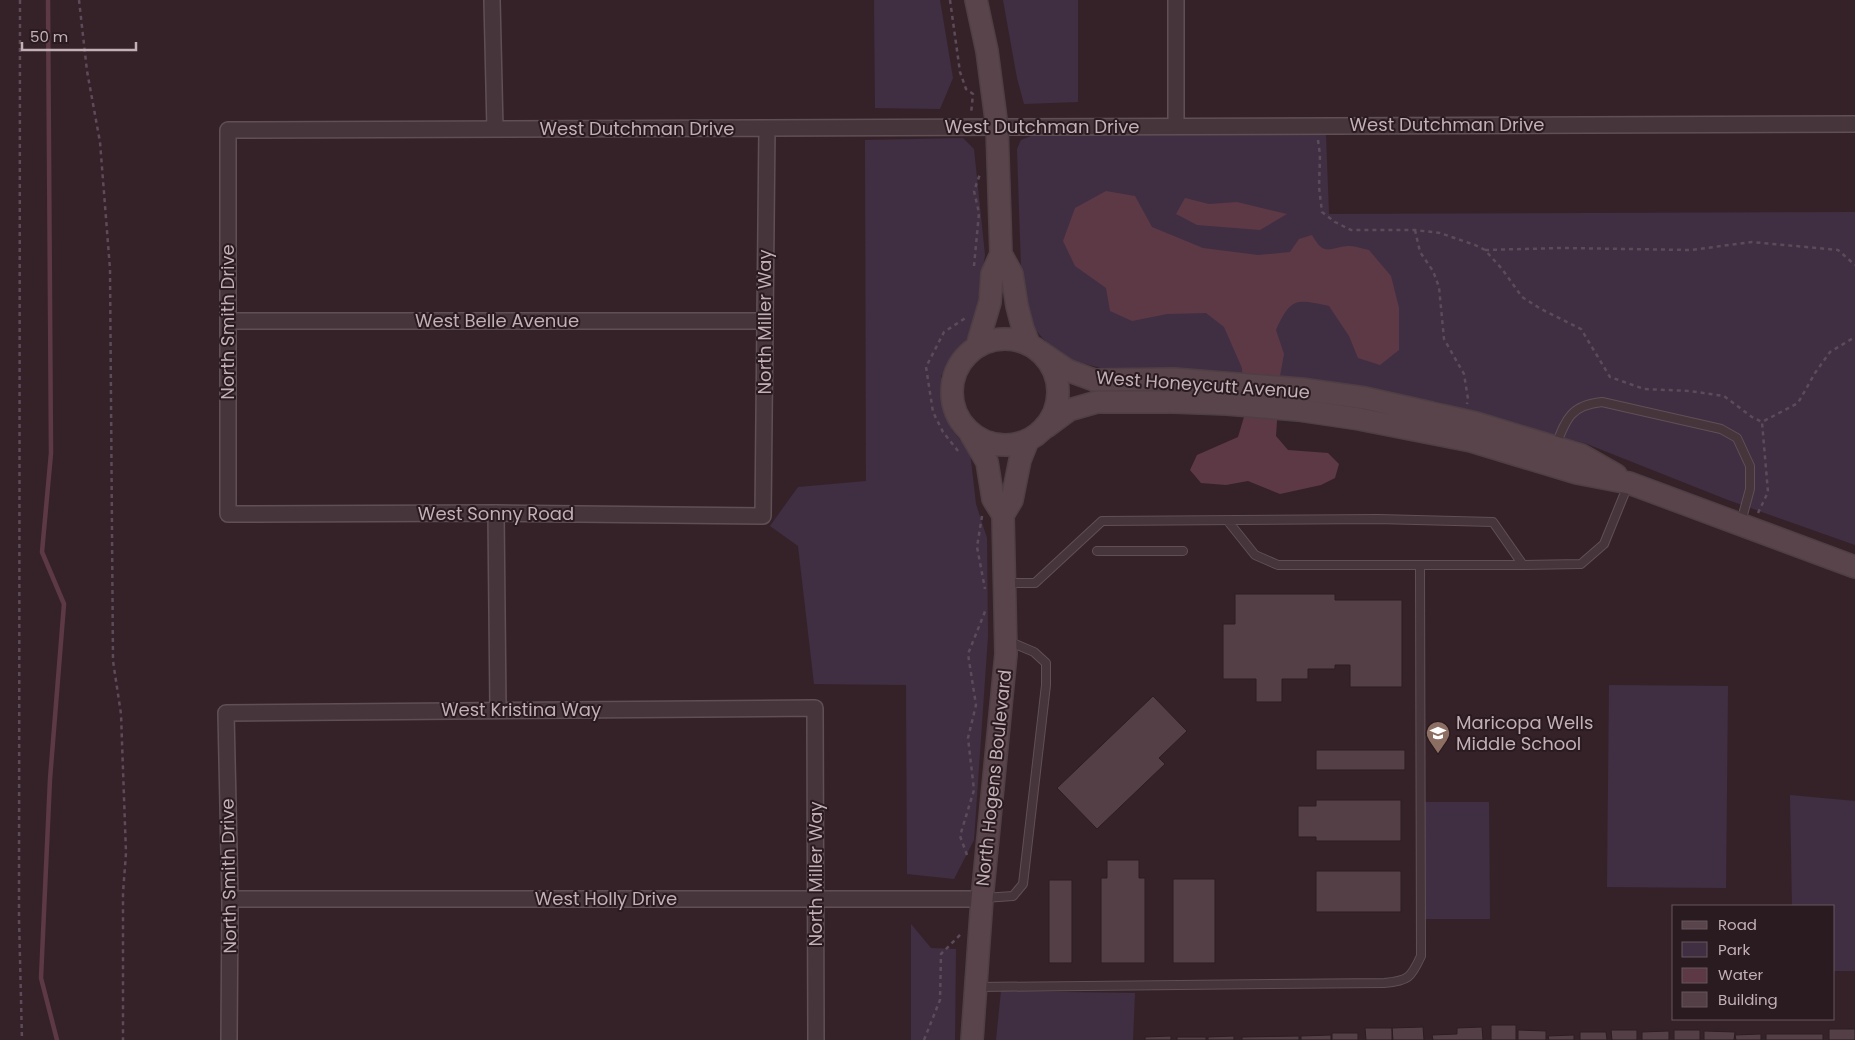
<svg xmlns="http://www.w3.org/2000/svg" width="1855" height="1040" viewBox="0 0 1855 1040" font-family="Poppins,sans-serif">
  <rect width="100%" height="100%" fill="#352229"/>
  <path fill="#402f42" d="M874,0h66l13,78 -13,31 -65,-1z
    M1003,0h75v102l-54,2 -7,-26z
    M1036,134l290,1 3,79 526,-2v333l-127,-45 -141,-56 -149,-42 -216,-31 -114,-1 -41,-11 -15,-10 -18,-21 -12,-31 -5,-148 4,-9z
    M963,138l11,11 11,106 -11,73 -33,48 11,54 18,22 6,52 11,34 1,98 -14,204 -20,39 -47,-5 -1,-189 -92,-1 -16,-138 -28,-20 28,-39 68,-6 -1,-341z
    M1609,685l119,1 -2,202 -119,-1z
    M1790,795l65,6v170h-21v-65h-42z
    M1425,802h64l1,117h-65z
    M911,924l20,24 25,1 -1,91h-44z
    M1001,991l134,2 -2,47h-137z"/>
  <path fill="#5d3946" d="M1106,191l29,5 17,31 51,21 55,7 32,-3 9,-13 13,-4c13,23 17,12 37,11 7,0 14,3 20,4l22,26 8,32v42l-19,15 -22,-7 -9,-22 -20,-30c-33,-7 -38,-9 -53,24l8,24 -4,22 -4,60 12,14 40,3 11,11 -4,14 -14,7 -41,9 -32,-13 -22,4 -25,-2 -11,-13 7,-15 41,-18 6,-20 -2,-49 -18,-41 -18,-14 -39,1 -35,7 -22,-10 -4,-23 -31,-22 -12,-25 12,-33z
    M1185,198l24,6 28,-2 50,12 -27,16 -63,-5 -21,-11z"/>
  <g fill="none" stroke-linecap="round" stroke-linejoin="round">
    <path stroke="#5d3946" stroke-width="4.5" d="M48,0l3,453 -9,99 22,52 -14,175 -9,199 16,62"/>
  </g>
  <path fill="#553f47" stroke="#2c1d22" d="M1235,594h100v6h67v87h-52v-22h-15v4h-27v10h-26v23h-26v-23h-33v-55h12z
    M1153,696l34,35 -28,27 6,6 -68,65 -40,-41z
    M1316,750h89v20h-89z
    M1316,800h85v41h-85v-4h-18v-31h18z
    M1107,860h32v18h6v85h-44v-85h6z
    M1316,871h85v41h-85z
    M1173,879h42v84h-42z
    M1049,880h23v83h-23z
    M1491,1025h25v15h-25z
    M1423,1027l1,13h-31l-1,-12z
    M1482,1027l1,13h-50l-1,-5 25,-1v-6z
    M1365,1028h27v12h-26z
    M1829,1029h26v11h-26z
    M1518,1030l28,1v9h-28z
    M1611,1030h26v10h-25z
    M1674,1030h26v10h-26z
    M1669,1031v9h-27v-8z
    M1704,1031l31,1 -1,8h-30z
    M1580,1032h26l1,8h-27z
    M1332,1033h26v7h-26z
    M1761,1034v6h-25l-1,-5z
    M1766,1034h57v6h-57z
    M1331,1035v5h-30v-4z
    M1574,1035v5h-25l-1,-4z
    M1171,1036v4h-26v-3z
    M1234,1036v4h-26v-3z
    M1299,1036v4h-57v-3z
    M1177,1037h29v3h-29z"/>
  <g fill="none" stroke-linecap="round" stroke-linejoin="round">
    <g stroke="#605056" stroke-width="10">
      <path id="lane" d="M1556,445c10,-26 15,-40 46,-43l119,27 16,9 13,28v23l-9,33
        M1227,520l28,35 23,10h245
        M1097,551h86
        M1005,583h30l67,-62 276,-2 115,3 30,43 58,-1 23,-20 24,-59
        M984,898l29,-2 10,-12 23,-199v-22l-12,-11 -26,-11
        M978,987l406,-4c24,-2 27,-5 37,-27l-1,-391"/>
    </g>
    <g stroke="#605056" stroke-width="18">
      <path id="street" d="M492,0l3,129
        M1176,0v126
        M767,128l-4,388 -267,-3 -268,1v-384l1627,-6
        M228,321h537
        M496,513l2,196
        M230,899h752
        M229,1040l1,-141 -4,-186 589,-5 1,332"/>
    </g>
    <g stroke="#4f3f44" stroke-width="24">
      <path id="secondary" d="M976,0l11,51 10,76 4,127 -9,20 -2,28 -13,44
        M1001,254l11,20 5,32 6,23 6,15
        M952 392a53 53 0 1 1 106 0a53 53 0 1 1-106 0Z
        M1039,351l28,19 27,10 80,-1 127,10 64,9 111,25 105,32 35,20
        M1046,427l23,-17 28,-8h77l53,2 71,6 61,9 112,22 106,32 52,10 226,84
        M970,433l17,29 6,37 10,16 3,139 -24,245 -10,141
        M1003,515l9,-15 8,-40 8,-20"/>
    </g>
    <path stroke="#5c4b59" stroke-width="2.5" stroke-dasharray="4 4" stroke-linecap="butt" d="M20,0l-1,919 3,121
      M79,0l8,71 13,71 10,127 3,392 8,53 5,139 -3,40v147
      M950,0l10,72 6,17 7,5 -2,20
      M1318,140l2,15 -1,32 3,25 13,10 16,8h64l25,3 35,12 10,5 17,19 20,28 19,12 40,20 29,48 34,12 46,2 34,5 28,21 10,5
      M1415,230l5,22 13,19 6,16 5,52 20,35 4,25 -1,5
      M1485,250l76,-2 130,2 61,-8 86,8 17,15
      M974,266l5,-53 -5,-22 6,-17
      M958,451l-15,-19 -10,-20 -7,-45 18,-35 23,-15
      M1758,513l10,-21 -6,-70 36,-19 17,-30 15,-21 25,-15
      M982,516l-5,31 8,42
      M967,855l-7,-19 14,-46 -6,-52 8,-33 -8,-51 18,-45
      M924,1040l16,-40 1,-46 21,-21"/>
    <use href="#lane" stroke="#46353b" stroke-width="8"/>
    <use href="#street" stroke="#46353b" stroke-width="15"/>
    <use href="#secondary" stroke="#58444a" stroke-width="21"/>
  </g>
  <defs>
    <g id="school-pin" transform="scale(1.25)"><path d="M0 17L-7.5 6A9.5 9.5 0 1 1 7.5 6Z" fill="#8d6e63" stroke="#2a1b20"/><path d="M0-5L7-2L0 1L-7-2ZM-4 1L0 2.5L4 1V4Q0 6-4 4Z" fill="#fff"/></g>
  </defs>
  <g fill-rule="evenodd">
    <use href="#school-pin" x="1438" y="733"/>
  </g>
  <g text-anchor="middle" stroke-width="4" stroke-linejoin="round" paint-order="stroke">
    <g font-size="18" fill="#c2b0b6" stroke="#2a1b20">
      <text x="1447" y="131">West Dutchman Drive</text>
      <text x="1042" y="133">West Dutchman Drive</text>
      <text x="637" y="135">West Dutchman Drive</text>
      <text x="497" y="327">West Belle Avenue</text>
      <text transform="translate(228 322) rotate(-90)" y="6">North Smith Drive</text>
      <text transform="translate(765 322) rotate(-90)" y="6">North Miller Way</text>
      <text transform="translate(1203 385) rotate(4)" y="6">West Honeycutt Avenue</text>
      <text x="496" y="520">West Sonny Road</text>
      <text x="521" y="716">West Kristina Way</text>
      <text transform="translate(994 778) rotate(-84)" y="6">North Hogens Boulevard</text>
      <text transform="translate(816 874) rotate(-90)" y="6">North Miller Way</text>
      <text transform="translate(229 876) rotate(-91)" y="6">North Smith Drive</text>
      <text x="606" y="905">West Holly Drive</text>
    </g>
    <g font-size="18" fill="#c2b0b6" stroke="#2a1b20" text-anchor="start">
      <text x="1456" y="729">Maricopa Wells<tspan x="1456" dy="21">Middle School</tspan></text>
    </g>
  </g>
  <rect x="1672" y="905" width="162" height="115" fill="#2a1b20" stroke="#67575c"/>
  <rect x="1682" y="921" width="25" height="8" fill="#58444a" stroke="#67575c"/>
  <text x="1718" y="930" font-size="15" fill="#c2b0b6">Road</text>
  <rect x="1682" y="942" width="25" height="15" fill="#402f42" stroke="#67575c"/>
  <text x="1718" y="955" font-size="15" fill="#c2b0b6">Park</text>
  <rect x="1682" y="968" width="25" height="15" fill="#5d3946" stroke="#67575c"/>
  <text x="1718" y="980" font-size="15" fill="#c2b0b6">Water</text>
  <rect x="1682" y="992" width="25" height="15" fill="#553f47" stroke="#67575c"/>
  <text x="1718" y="1005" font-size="15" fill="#c2b0b6">Building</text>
  <path d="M22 42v8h114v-8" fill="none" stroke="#c2b0b6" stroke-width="2.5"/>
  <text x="30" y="42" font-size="15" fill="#c2b0b6" stroke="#2a1b20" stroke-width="4" paint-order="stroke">50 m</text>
</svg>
